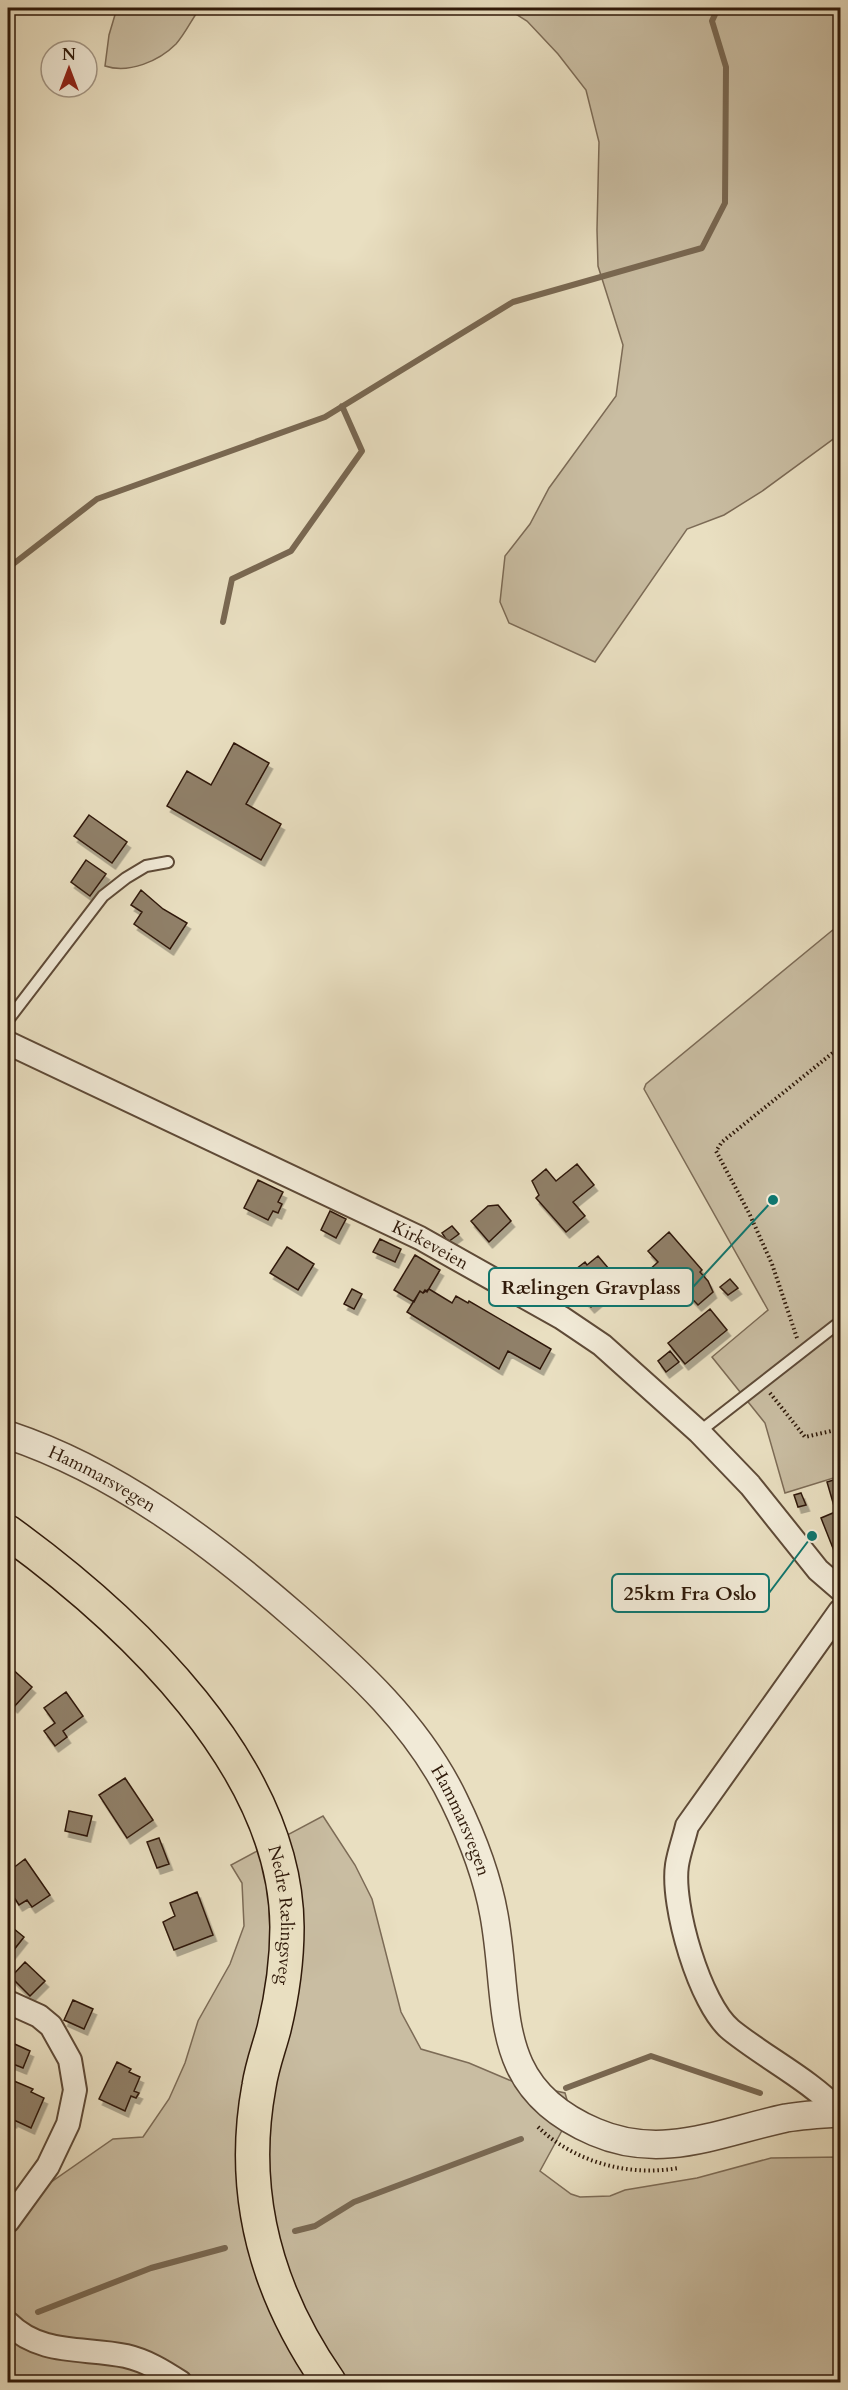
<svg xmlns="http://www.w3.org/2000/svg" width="848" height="2390" viewBox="0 0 848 2390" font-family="Cardo,serif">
  <defs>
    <filter id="shadow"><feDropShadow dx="3.5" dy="6" stdDeviation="0" flood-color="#0004"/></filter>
  </defs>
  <rect width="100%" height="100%" fill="#e9dfc1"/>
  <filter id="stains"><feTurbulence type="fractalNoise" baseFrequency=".00333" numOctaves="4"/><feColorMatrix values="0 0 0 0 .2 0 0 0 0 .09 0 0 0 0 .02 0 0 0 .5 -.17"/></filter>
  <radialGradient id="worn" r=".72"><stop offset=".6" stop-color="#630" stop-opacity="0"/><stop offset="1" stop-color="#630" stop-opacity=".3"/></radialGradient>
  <path fill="#c9bda2" stroke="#7c6b56" stroke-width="1.5" d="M117,8h83c-8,11 -15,26 -24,36 -17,17 -47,30 -71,22l4,-31z
    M506,8h334v426l-79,58 -37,23 -37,14 -92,133 -86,-39 -9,-21 5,-46 25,-32 19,-36 67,-92 7,-51 -25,-79 -1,-36 2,-88 -13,-52 -28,-36 -31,-33z
    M840,924v552l-55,17 -20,-70 -53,-66 56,-47 -124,-221 2,-5z
    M323,1816l32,49 17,34 29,113 20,37 48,14 45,19 51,11 6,21 -31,57 31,23 9,3 30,-1 15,-6 72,-12 74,-20 69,-1v225h-832v-172l10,-5 95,-66 30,-2 26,-38 16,-36 13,-42 32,-57 14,-38 -2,-43 -11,-18z"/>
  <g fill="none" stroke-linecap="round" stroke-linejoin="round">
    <path stroke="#796852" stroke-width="6" d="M8,568l89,-69 228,-82 188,-115 189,-54 23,-45 1,-136 -14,-46 6,-13
      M223,622l9,-43 59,-28 71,-100 -20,-45
      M566,2088l85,-32 109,37
      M295,2231l20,-5 39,-24 167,-63
      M38,2312l113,-44 74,-20"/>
  </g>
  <path fill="#908069" stroke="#2f1909" stroke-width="1.5" filter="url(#shadow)" d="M234,743l35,20 -23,41 35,20 -20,36 -94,-54 20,-35 24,14z
    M89,815l38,27 -15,21 -38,-27z
    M86,860l20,14 -16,22 -19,-14z
    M141,890l22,19 24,14 -17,26 -36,-25 8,-12 -11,-7z
    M577,1164l17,21 -21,17 12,14 -19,16 -30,-34 3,-3 -7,-14 14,-12 10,12z
    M258,1180l25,12 -5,10 4,2 -4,9 -5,-2 -5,9 -24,-12z
    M498,1205l13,16 -22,21 -18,-21 17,-15z
    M330,1211l16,8 -10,19 -15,-8z
    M452,1226l7,8 -11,8 -6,-9z
    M669,1232l33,38 -2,2 8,9 5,11 -15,13 -22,-23 -11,10 -18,-20 11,-10 -10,-11z
    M380,1239l21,10 -6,13 -22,-10z
    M287,1247l27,17 -16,26 -28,-17z
    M415,1255l25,15 -13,22 -2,-2 -2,3 -3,-2 -6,11 -20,-12z
    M598,1256l22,26 -29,25 -22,-26 10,-9 -3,-3 9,-7 2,3z
    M730,1279l8,9 -10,7 -8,-8z
    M352,1289l10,5 -8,15 -10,-5z
    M429,1289l23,14 4,-7 12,7 1,-2 82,48 -11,20 -32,-18 -9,18 -92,-57 13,-21 3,2z
    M710,1309l17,21 -42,34 -17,-21z
    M670,1351l9,11 -13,10 -8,-11z
    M840,1478v26l-6,2 -7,-24z
    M801,1493l5,12 -8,2 -4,-12z
    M840,1510v56l-19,-48z
    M8,1665l24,22 -18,20 -6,-6z
    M66,1692l17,24 -20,15 4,6 -12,9 -11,-15 11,-8 -11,-15z
    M125,1778l28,42 -26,18 -28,-43z
    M69,1811l23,5 -5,20 -22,-5z
    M159,1838l10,26 -12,4 -10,-26z
    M25,1859l25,36 -18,12 -5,-7 -8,5 -11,-17v-16z
    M197,1892l16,43 -39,15 -11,-28 12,-6 -5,-13z
    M8,1924l16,13 -15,19 -1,-2z
    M25,1962l20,19 -15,15 -19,-19z
    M73,2000l20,9 -9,20 -20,-9z
    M8,2041l22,10 -7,17 -15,-6z
    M117,2062l14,7 -2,3 11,5 -6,14 5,2 -3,5 -5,-2 -6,15 -26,-12z
    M14,2081l19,8 -2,3 13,6 -13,30 -17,-8 -1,2 -5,-2v-38l5,2z"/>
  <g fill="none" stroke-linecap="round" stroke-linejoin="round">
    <g stroke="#5e4a37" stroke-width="14">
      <path id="service" d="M8,1020l95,-124 23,-18 20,-12 22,-4
        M699,1432l141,-110"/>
    </g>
    <g stroke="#5e4a37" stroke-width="26">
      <g id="minor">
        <path id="s1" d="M8,1043l412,195 142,80 40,27 97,87 51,53 68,85 22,19"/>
        <path d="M840,1611l-153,215c-3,13 -8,26 -10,39 -6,40 23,140 54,165 36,29 78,49 109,82"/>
        <path d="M8,2002l31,14 12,10 19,34 5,30 -7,34 -20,42 -40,55"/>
        <path d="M8,2323c33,33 76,24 118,33 21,5 37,15 54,26"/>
      </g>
    </g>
    <g stroke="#5e4a37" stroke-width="30">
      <g id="tertiary">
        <path id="s2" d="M8,1435c108,36 202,107 287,181 62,54 123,109 159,184 18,37 33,75 40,115 17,93 -5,172 101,217 67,29 125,0 191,-14 18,-3 36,-4 54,-5"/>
      </g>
    </g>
    <g stroke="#2f1909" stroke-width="36">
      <g id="primary">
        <path id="s3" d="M8,1532c121,88 278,234 279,395 0,34 -5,69 -13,102 -5,19 -12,37 -15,57 -20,108 8,207 70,296"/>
      </g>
    </g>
    <path stroke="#2f1909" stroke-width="4" stroke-dasharray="1.5 3" stroke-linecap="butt" d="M797,1338l-25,-74 -23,-51 -33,-62 6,-9 118,-95
      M770,1393l35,44 35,-8
      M538,2127c36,35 91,50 140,41"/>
    <use href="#service" stroke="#f1ead7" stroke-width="10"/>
    <use href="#minor" stroke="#f1ead7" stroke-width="22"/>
    <use href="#tertiary" stroke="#f1ead7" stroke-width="27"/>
    <use href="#primary" stroke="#e9dfc1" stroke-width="33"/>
  </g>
  <g text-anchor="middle" stroke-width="4.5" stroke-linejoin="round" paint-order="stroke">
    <g font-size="18" fill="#2f1909" stroke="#f1ead7">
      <text dy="6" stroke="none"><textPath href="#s1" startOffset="468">Kirkeveien</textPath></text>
      <text dy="6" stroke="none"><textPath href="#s2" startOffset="104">Hammarsvegen</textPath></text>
      <text dy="6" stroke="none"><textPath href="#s2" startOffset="608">Hammarsvegen</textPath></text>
      <text dy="6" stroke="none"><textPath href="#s3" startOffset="488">Nedre Rælingsveg</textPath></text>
    </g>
  </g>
  <path fill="none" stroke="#0f766e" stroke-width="2" d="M773 1200L693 1287M812 1536L769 1593"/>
  <g fill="#0f766e" stroke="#f1ead7" stroke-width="2">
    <circle cx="773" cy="1200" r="6"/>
    <circle cx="812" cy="1536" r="6"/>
  </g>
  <g fill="#f1ead7" stroke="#0f766e" stroke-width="2">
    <rect x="489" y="1268" width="204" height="38" rx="6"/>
    <rect x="612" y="1574" width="157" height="38" rx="6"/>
  </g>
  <g font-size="20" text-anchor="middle" font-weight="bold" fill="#2f1909">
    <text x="591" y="1294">Rælingen Gravplass</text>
    <text x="690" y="1600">25km Fra Oslo</text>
  </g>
  <rect width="848" height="2390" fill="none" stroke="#e9dfc1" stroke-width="30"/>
  <rect x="9" y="9" width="830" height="2372" fill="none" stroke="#2f1909" stroke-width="3"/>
  <rect x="15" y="15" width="818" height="2360" fill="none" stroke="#2f1909" stroke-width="1.5"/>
  <g transform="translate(69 69)"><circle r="28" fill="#f1ead7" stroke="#a39685" stroke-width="1.5"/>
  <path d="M0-4.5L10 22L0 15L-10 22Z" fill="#8f2418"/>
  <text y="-9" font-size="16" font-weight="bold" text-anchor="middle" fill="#2f1909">N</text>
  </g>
  <rect width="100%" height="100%" filter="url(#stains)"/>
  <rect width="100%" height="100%" fill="url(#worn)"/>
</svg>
